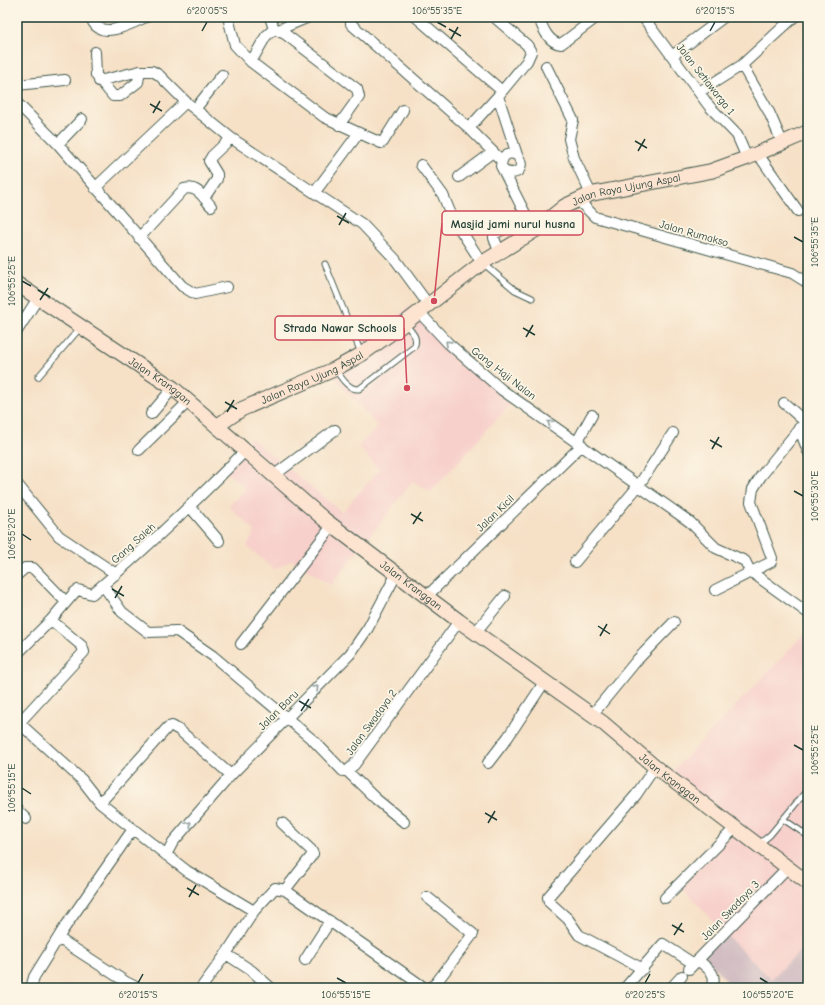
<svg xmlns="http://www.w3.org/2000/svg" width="825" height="1005" viewBox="0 0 825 1005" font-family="'Comic Neue',sans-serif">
  <rect width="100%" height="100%" fill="#fcf5e5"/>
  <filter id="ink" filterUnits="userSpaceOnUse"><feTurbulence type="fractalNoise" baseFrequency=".025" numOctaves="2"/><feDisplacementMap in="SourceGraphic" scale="8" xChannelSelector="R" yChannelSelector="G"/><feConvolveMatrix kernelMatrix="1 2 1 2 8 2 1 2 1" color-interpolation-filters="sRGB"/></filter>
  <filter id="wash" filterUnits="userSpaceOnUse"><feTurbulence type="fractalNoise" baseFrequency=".012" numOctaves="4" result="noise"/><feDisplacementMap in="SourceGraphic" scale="16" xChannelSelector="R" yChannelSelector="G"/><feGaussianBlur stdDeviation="0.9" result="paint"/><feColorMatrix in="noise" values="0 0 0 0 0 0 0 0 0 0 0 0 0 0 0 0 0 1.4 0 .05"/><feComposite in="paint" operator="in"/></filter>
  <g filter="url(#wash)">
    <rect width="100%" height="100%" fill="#f6e1c7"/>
    <path fill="#f7d0cb" d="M410,306l68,66 37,27 -84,93 -18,-11 -82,104 -39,-25 -18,10 -27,-24 8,-15 -27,-25 18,-17 -22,-19 27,-32 91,74 37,-42 -21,-24 20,-19 -51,-58z
      M808,630v314l-37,35 -49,-48 -41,-45 55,-56 -65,-57z"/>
    <path fill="#d2bec2" d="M722,931l49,48 37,-35v44h-76l-31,-37z"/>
  </g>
  <g filter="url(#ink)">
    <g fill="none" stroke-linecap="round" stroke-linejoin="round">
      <g stroke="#3f564a" stroke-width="7">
        <path id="lane" d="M483,263l32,27 17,8
          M325,264l36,89
          M335,369c6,8 13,21 24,20l55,-42c5,-10 -3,-16 -9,-23
          M38,377l42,-49
          M783,819l25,17
          M758,845l12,-10 38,-46"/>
      </g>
      <g stroke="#3f564a" stroke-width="12">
        <path id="street" d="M94,17l-1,5c10,18 39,1 53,-5
          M270,17l4,12 11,5 72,55 2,8 -20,28
          M351,17v7l118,104 32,32
          M416,17l86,74
          M494,17l33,28 4,7 -4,9 -29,35 19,59c9,12 1,22 -13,16
          M539,17c3,11 10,26 22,27l36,-27
          M643,17l66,89 28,29 10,23
          M229,21l6,24 16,17 73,55 57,26 2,-1 20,-32
          M278,30l31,-13
          M95,52l1,23 17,21h7l18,-14 2,-11
          M672,56l52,-39
          M251,62l15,-26 8,-7
          M742,65l27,47 13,30
          M546,66l27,54 -4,19 5,19 17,36
          M99,81l41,-10h12l7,4 27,27 45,36 131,86 33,35 33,45
          M17,85l48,-5
          M699,92l43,-27 52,-48
          M17,103l41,41 124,142 13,8 32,-7
          M196,108l26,-33
          M469,128l29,-32
          M58,144l24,-25
          M758,154l40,57
          M517,155c-9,-4 -15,0 -16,11l33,65
          M421,165l22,30 9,22 30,46
          M459,177l34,-25
          M95,188l91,-86
          M315,192l43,-58
          M204,198l13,-19v-5l-8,-13 3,-5 19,-18
          M577,199l18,18 197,56 16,10
          M139,238l45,-49c13,-4 19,8 27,17
          M499,251l-5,-13v-4l33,-17
          M419,312l29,31 54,47 188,132 26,26 29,13 5,10 58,42
          M17,331l21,-33
          M151,414l22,-26
          M799,428l9,23
          M577,442l15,-27
          M139,450l50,-49
          M273,476l62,-46
          M17,484l42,52 57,38
          M190,507l29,34
          M575,562l64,-77 34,-52
          M17,575l8,-7h8l33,34
          M103,585l19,27 26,20 29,-1 36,25 101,85 29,30h4l7,-6 105,-144
          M715,590l56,-28 1,-4 -21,-56 2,-13 8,-13 42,-52v-4l-19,-17
          M426,597l156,-152
          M475,633l30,-37
          M241,644l91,-118
          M17,654l34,-34 24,-28 3,-2 14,4c54,-45 104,-93 153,-143
          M592,715l45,-55 37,-38
          M17,721l65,59 18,23 33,26 54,42 67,40
          M19,723l65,-71 -2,-6 -31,-26
          M488,763l20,-26 37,-56
          M347,771l29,28 28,23
          M100,803l68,-76 4,-1 7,4 52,45
          M17,810l9,9
          M282,823l29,27 2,4 -28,36
          M166,855l7,-13 58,-67 119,-121 18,-26 28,-53
          M427,897l46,37 -37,49 -6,5
          M665,898l70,-70
          M58,938l68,44 -1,6
          M226,954l26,17 19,17
          M305,960l25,-39
          M698,960c10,9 20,13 14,28
          M643,969l-64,-34 -11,-16 -19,-17 -1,-5 88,-102 19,-28
          M689,969l98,-101
          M126,982l12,6
          M31,988l3,-11 29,-47 70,-101
          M201,988l25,-34 28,-43 21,-23 10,2 140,98
          M625,988l38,-44 31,20
          M671,988l11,-12"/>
      </g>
      <g stroke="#3f564a" stroke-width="16">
        <g id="secondary">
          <path id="s1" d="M17,284l156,104 152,132 134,101 144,102 52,44 153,116"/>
          <path id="s2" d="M217,426l25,-17 93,-40 27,-15 43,-31 77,-60 52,-32 31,-25 26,-12 120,-23 36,-13 61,-26"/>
        </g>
      </g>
      <use href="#lane" stroke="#fff" stroke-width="5"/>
      <use href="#street" stroke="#fff" stroke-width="10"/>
      <use href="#secondary" stroke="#fde4d1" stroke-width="14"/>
    </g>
    <defs><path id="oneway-chevron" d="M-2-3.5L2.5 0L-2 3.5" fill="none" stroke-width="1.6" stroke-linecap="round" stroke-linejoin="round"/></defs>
    <g stroke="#8f9e9a">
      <use href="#oneway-chevron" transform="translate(448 343) rotate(-136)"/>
      <use href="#oneway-chevron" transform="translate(550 423) rotate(-145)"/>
      <use href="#oneway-chevron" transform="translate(316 688) rotate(-44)"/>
      <use href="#oneway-chevron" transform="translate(189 824) rotate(-49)"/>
    </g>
  </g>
  <path fill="none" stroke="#1f3d34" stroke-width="1.5" d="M437,22l9,5M449,29l12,7M202,31l5,-9M710,31l5,-9M451,39l7,-12M150,104l12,7M153,113l7,-12M635,141l12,7M638,151l7,-12M337,216l12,7M339,225l7,-12M794,237l9,5M22,281l9,5M38,290l12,7M40,300l8,-12M523,328l12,7M526,337l7,-12M225,402l12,7M227,412l7,-12M710,440l12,7M712,449l7,-12M794,491l9,5M411,514l12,7M413,524l8,-12M22,534l9,6M112,589l12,7M115,598l7,-12M598,626l12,8M600,636l7,-12M299,701l12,7M301,711l8,-12M794,745l9,5M22,788l9,6M485,813l12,7M488,823l7,-12M187,888l12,7M189,897l7,-12M672,925l12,7M674,935l8,-12M337,978l9,5M760,978l8,5M138,983l5,-9M645,983l5,-9"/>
  <g text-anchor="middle" stroke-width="3.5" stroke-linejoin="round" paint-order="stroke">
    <g font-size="11" fill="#1f3d34" stroke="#fcf5e5">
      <text transform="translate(706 79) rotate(52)" y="4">Jalan Setiawarga 1</text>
      <text dy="4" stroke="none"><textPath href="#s2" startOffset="478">Jalan Raya Ujung Aspal</textPath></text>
      <text transform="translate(694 233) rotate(16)" y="4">Jalan Rumakso</text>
      <text transform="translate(504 373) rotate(38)" y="4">Gang Haji Nalan</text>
      <text dy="4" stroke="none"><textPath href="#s2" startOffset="107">Jalan Raya Ujung Aspal</textPath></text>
      <text dy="4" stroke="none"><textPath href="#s1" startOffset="173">Jalan Kranggan</textPath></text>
      <text transform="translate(495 513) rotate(-44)" y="4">Jalan Kicil</text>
      <text transform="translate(133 543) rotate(-42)" y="4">Gang Saleh</text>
      <text dy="4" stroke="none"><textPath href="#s1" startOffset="497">Jalan Kranggan</textPath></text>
      <text transform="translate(278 710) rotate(-45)" y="4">Jalan Baru</text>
      <text transform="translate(371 722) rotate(-54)" y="4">Jalan Swadaya 2</text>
      <text dy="4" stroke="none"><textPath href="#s1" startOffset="820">Jalan Kranggan</textPath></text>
      <text transform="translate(730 910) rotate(-46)" y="4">Jalan Swadaya 3</text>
    </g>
  </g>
  <path fill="none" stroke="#d1495b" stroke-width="1.5" d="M434 301L442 223M407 388L404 328"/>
  <g fill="#d1495b" stroke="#fcf5e5" stroke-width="1.5">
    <circle cx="434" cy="301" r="4"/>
    <circle cx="407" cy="388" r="4"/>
  </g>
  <g fill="#fcf5e5" stroke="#d1495b" stroke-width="1.5">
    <rect x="442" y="211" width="141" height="24" rx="4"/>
    <rect x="275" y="316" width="129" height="24" rx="4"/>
  </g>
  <g font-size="12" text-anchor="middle" font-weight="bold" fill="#1f3d34">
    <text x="513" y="228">Masjid jami nurul husna</text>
    <text x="340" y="332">Strada Nawar Schools</text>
  </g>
  <rect width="825" height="1005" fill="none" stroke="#fcf5e5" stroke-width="44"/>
  <rect x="22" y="22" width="781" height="961" fill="none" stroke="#1f3d34" stroke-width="1.5"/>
  <g font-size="10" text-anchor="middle" fill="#1f3d34">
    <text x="207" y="14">6°20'05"S</text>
    <text x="437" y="14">106°55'35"E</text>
    <text x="715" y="14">6°20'15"S</text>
    <text transform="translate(814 242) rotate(-90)" y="4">106°55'35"E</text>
    <text transform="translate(11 281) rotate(-90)" y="4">106°55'25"E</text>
    <text transform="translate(814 496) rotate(-90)" y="4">106°55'30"E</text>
    <text transform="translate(11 534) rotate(-90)" y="4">106°55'20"E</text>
    <text transform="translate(814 750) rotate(-90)" y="4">106°55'25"E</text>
    <text transform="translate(11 788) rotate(-90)" y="4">106°55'15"E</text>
    <text x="138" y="998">6°20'15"S</text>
    <text x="346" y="998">106°55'15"E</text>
    <text x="645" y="998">6°20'25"S</text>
    <text x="768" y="998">106°55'20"E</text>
  </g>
</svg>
